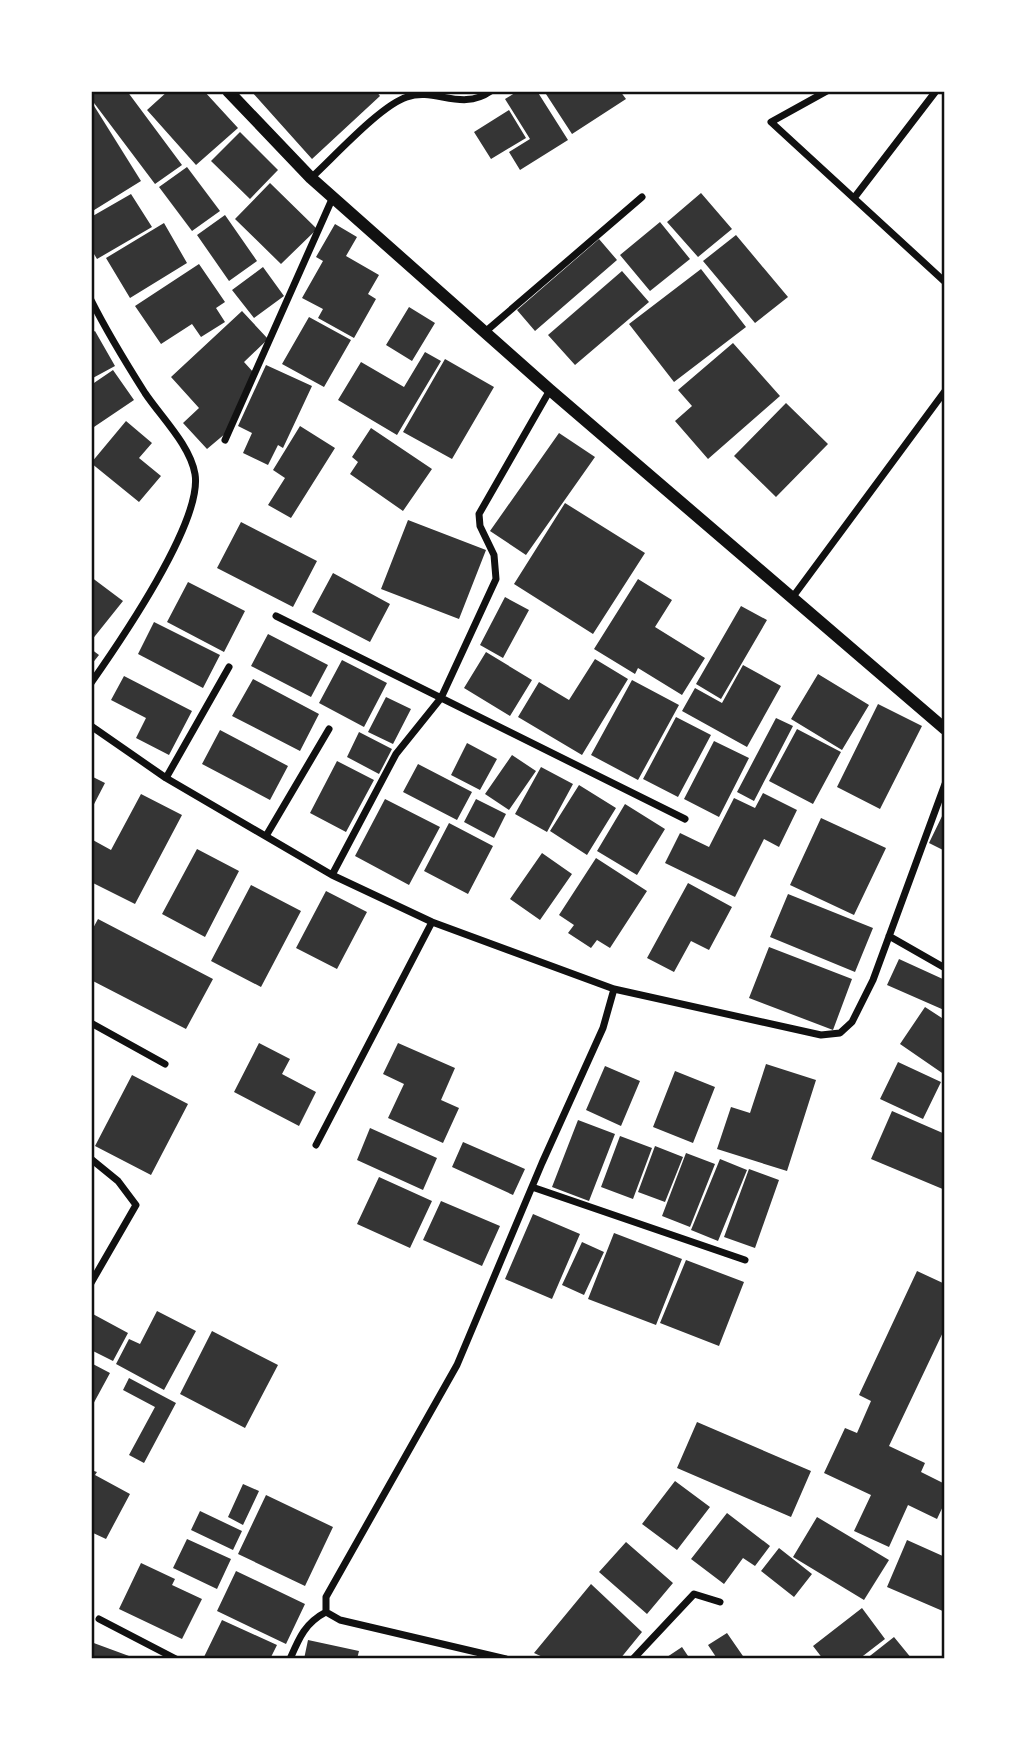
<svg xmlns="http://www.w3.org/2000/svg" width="1036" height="1750" viewBox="0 0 1036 1750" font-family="'Work Sans',sans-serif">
  <rect width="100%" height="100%" fill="#fff"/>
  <path fill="#353535" d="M92,91h35l55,74 -27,19 -64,-85z
    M168,91h36l34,37 -42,37 -49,-55z
    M251,91h125l4,5 -68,63z
    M518,91h19l31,49 -48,30 -11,-18 21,-13 -25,-40z
    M544,91h76l6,8 -54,35z
    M91,101l50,80 -50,31z
    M509,110l17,28 -35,21 -17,-27z
    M240,132l38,38 -28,29 -39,-38z
    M187,167l33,44 -28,20 -33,-44z
    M270,183l47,46 -36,35 -46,-45z
    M701,193l31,36 -34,28 -31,-35z
    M131,194l21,33 -55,32 -6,-10v-32z
    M225,215l32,46 -28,20 -32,-46z
    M660,222l30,37 -40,32 -30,-36z
    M164,223l23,40 -57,35 -24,-40z
    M335,224l22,13 -11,19 33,19 -11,19 8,5 -22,39 -36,-20 5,-9 -21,-11 21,-37 -7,-4z
    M736,235l52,62 -33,26 -52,-62z
    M599,239l18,21 -82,71 -18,-21z
    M199,264l26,38 -9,6 9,14 -24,15 -9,-13 -31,20 -26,-38z
    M263,267l21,29 -30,22 -22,-28z
    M701,269l45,58 -72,55 -45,-58z
    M622,271l27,31 -74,63 -27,-30z
    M409,307l26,16 -23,38 -26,-16z
    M242,311l26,28 -24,23 10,11 -28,60 -19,16 -24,-26 16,-15 -28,-31z
    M309,317l42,23 -27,47 -42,-23z
    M95,331l20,35 -24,13v-46z
    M733,343l47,53 -72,63 -33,-38 17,-15 -14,-16z
    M425,352l16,9 -44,74 -59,-35 23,-38 43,25z
    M445,359l49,28 -42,72 -49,-27z
    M266,365l46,21 -29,62 -5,-3 -10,20 -25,-12 9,-20 -14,-7z
    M113,370l21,30 -43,29v-44z
    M786,403l42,41 -52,53 -42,-41z
    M126,421l26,22 -13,15 22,18 -22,26 -48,-39z
    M300,426l35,22 -44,70 -23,-13 17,-27 -12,-8z
    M371,428l61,41 -29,42 -53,-37 8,-12 -6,-5z
    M559,433l36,24 -69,98 -36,-24z
    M565,503l80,50 -52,81 -79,-50z
    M408,520l78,30 -27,69 -78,-30z
    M241,522l76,39 -24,46 -76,-39z
    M333,573l57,31 -20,38 -58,-30z
    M91,577l32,24 -32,40z
    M638,579l34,21 -17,27 50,31 -23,37 -44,-27 -3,6 -41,-25z
    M188,582l57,29 -21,41 -57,-30z
    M505,597l24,13 -26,48 -23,-13z
    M741,606l26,14 -46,79 -25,-15z
    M154,622l66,33 -17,33 -65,-34z
    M268,634l60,31 -17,32 -60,-31z
    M91,649l8,6 -8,10z
    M486,652l46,28 -22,36 -46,-28z
    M595,659l33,20 -46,76 -64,-38 21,-35 30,18z
    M342,660l45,23 -23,44 -45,-24z
    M743,665l38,21 -34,61 -65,-36 13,-23 27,15z
    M818,674l51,31 -27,45 -51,-31z
    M124,676l68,35 -23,44 -33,-17 10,-20 -35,-18z
    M253,679l66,35 -19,37 -68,-35z
    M632,680l47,25 -41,75 -47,-25z
    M386,697l25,12 -18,35 -25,-12z
    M878,704l44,22 -42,83 -43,-22z
    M676,717l35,18 -33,62 -35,-18z
    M776,718l17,8 -39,75 -17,-9z
    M797,729l44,23 -28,52 -44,-23z
    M220,730l68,36 -18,34 -68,-36z
    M359,732l33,17 -13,25 -32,-17z
    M714,741l35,17 -30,59 -35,-18z
    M467,743l30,16 -17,31 -29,-15z
    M512,755l24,16 -27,39 -24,-16z
    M337,761l37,19 -28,52 -36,-19z
    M418,764l54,28 -15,28 -54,-28z
    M541,767l32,17 -26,48 -32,-18z
    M91,776l14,7 -14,27z
    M579,785l37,23 -29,47 -37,-24z
    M763,793l34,17 -18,37 -15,-8 -29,58 -70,-34 15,-30 29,14 25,-49 21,10z
    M141,794l41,21 -47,89 -44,-22v-43l20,11z
    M385,799l55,28 -31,58 -54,-29z
    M476,799l30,15 -12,24 -30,-16z
    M625,804l40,25 -28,46 -40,-24z
    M945,810v41l-16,-8z
    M821,818l65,30 -32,67 -64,-30z
    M449,823l44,23 -25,48 -44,-23z
    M197,849l42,22 -34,66 -43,-23z
    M542,853l30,21 -32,46 -30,-21z
    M596,858l51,33 -37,57 -13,-8 -6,8 -23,-15 6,-8 -15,-10z
    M688,883l44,24 -23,43 -18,-9 -17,31 -27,-14z
    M251,885l50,26 -40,76 -50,-26z
    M326,891l41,21 -30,57 -41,-21z
    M788,894l85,34 -18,44 -85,-35z
    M98,919l115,60 -27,50 -95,-49v-48z
    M769,947l83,32 -19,51 -84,-32z
    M899,959l46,21 -1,30 -57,-25z
    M925,1007l20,13v55l-45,-31z
    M259,1043l31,16 -8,15 34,18 -17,34 -65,-34z
    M398,1043l57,25 -14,32 18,8 -16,35 -55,-25 16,-34 -21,-10z
    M898,1062l43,20 -18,37 -43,-20z
    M766,1064l50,16 -29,91 -70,-22 14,-42 19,6z
    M605,1066l35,15 -19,45 -35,-16z
    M675,1071l40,16 -22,56 -40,-16z
    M132,1075l56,29 -37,71 -56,-29z
    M892,1111l53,23v56l-74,-31z
    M578,1120l37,14 -26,67 -37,-14z
    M370,1128l67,30 -14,32 -66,-30z
    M620,1136l32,12 -19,51 -32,-12z
    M463,1142l62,27 -12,26 -61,-28z
    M655,1146l28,11 -18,45 -27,-10z
    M686,1153l29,11 -25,63 -28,-11z
    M720,1159l27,11 -29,71 -27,-11z
    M749,1169l30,11 -24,68 -31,-11z
    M379,1177l53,24 -22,47 -53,-24z
    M441,1201l59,25 -18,40 -59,-26z
    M533,1214l47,20 -28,65 -47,-20z
    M614,1233l68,26 -26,66 -68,-26z
    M582,1242l22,10 -20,43 -22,-10z
    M686,1260l58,22 -25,64 -59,-23z
    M917,1271l28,13v44l-56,118 36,17 -4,9 24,12v18l-8,17 -29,-14 -19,42 -35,-16 17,-36 -47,-22 21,-45 12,5 14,-32 -12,-6z
    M157,1311l39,20 -32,59 -48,-26 13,-25 11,5z
    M91,1313l37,20 -15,28 -22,-11z
    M212,1331l66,34 -33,63 -65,-34z
    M91,1363l19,10 -19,35z
    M129,1378l47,25 -32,60 -15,-8 26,-48 -32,-17z
    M697,1422l114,49 -20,46 -114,-49z
    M91,1470l6,2 -2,3 35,19 -24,45 -15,-7z
    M675,1481l35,26 -33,43 -35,-26z
    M243,1484l16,7 -16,34 -15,-8z
    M266,1495l67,32 -28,59 -67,-32z
    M200,1511l42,20 -9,19 -42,-20z
    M727,1513l43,33 -15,20 -12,-8 -19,26 -33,-25z
    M817,1517l72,43 -25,40 -71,-43z
    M187,1539l44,20 -14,30 -44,-21z
    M907,1540l38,17v55l-58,-25z
    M626,1542l47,41 -26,31 -48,-42z
    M779,1548l33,26 -18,23 -33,-26z
    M141,1563l34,16 -3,6 30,14 -20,40 -63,-30z
    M236,1571l69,33 -19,40 -69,-33z
    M591,1584l51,48 -22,27h-73l-13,-6z
    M862,1608l23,31 -26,20h-36l-10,-13z
    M222,1620l55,25 -7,14h-67z
    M727,1633l18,26h-32l3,-2 -8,-12z
    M894,1637l18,22h-46z
    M308,1640l51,11 -2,8h-53z
    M91,1642l38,14 -1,3h-37z
    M682,1647l8,12h-26z"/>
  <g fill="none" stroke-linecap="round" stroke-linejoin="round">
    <path stroke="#111" stroke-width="7" d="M827,91l-56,31 174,160
      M311,178c23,-21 70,-73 96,-81 28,-10 54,15 84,-6
      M854,198l82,-107
      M91,300c16,32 35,63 54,93 16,24 45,52 50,81 8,47 -76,169 -104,209
      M485,332l157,-135
      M225,440l108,-243
      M792,598l153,-207
      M276,616l409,203
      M91,726l75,52 166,97 100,47 182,67 207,46 19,-2 12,-11 21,-42 72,-196
      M166,778l63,-111
      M266,836l63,-107
      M332,875l64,-121 45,-56 55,-119 -2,-24 -14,-29 -1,-12 71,-124
      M889,936l56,32
      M91,1023l74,41
      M316,1145l116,-223
      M91,1159l27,22 18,24 -45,78
      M532,1187l213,73
      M326,1612v-15l131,-232 85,-202 61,-135 11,-39
      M326,1612l14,8 166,39
      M99,1619l77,40
      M290,1659c9,-21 15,-36 36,-47
      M633,1659l61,-65 26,8"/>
    <path stroke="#111" stroke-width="12" d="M228,91l83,87 239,212 395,339"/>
  </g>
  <rect width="1036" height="1750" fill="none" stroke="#ffffff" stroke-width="186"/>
  <rect x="93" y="93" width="850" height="1564" fill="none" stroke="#111" stroke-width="2.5"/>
</svg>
